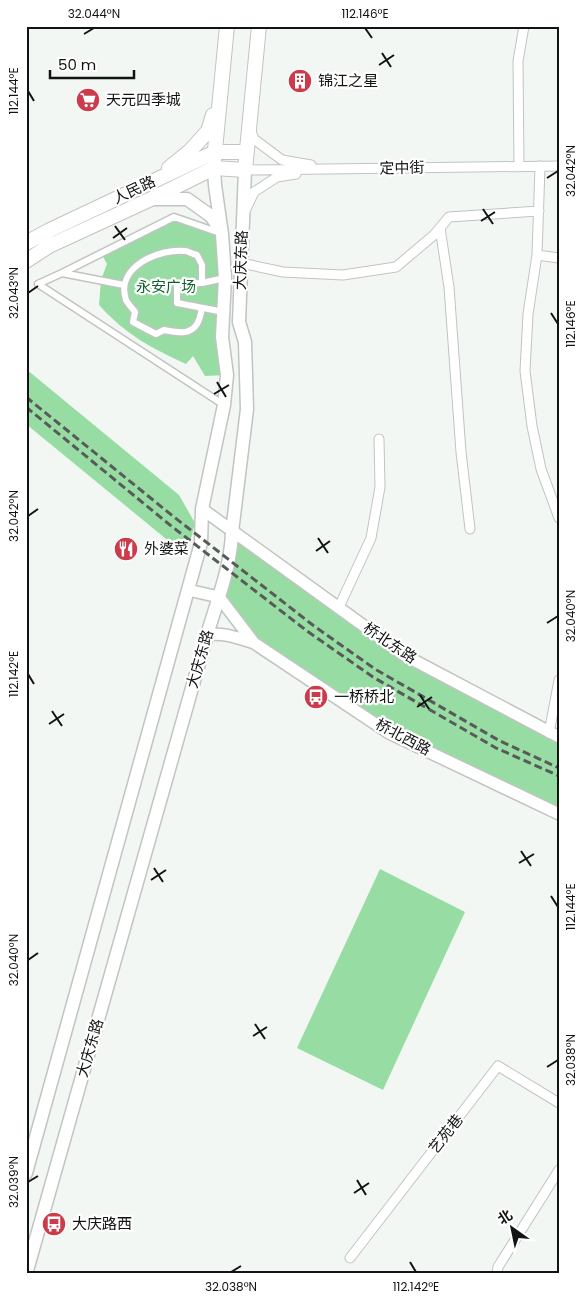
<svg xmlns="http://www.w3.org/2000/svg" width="585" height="1300" viewBox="0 0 585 1300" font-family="Poppins,'Noto Sans SC',sans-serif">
  <rect width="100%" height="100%" fill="#f2f7f3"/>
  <path fill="#97dda3" d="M174,217l48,17 5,141 -22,1 -12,-20 -7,8c-35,-16 -61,-30 -87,-59l2,-25 6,-16 -6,-11z
    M26,369l153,126 16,28 -6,23 -18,-3 -145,-119z
    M232,532l172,123 155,82v77l-170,-81 -135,-90 -35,-46z
    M380,869l85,43 -82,178 -86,-42z"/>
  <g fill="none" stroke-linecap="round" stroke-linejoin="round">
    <g stroke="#c0c5c1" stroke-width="9">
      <path id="pedestrian" d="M62,273l112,-56 46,16
        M38,284l186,121
        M38,284l24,-11 62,12
        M202,308c-1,5 -2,11 -5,16 -7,12 -22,8 -33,6l-8,4 -23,-12 2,-10c-2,-3 -7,-8 -9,-12 -11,-33 33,-52 60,-49 3,1 7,3 11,4l5,10v18
        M224,312l-47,-9v-19l25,-1 23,-5"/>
    </g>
    <g stroke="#c0c5c1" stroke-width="11">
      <path id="minor" d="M250,129l4,10 28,21 29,5
        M540,166l-3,89 -9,59 -3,57 7,55 9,43 18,49
        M519,167l-1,-106 6,-35
        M245,170l314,-4
        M245,211l9,-19 23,-15 19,-3
        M440,228l9,59 12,165 9,77
        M537,255l22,3
        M241,263l42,9 60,3 53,-8 38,-32 15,-18 90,-6
        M339,607l32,-69 9,-51 -1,-48
        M549,733l10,-53
        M350,1258l148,-192 61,37
        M497,1274l1,-7 61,-97"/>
    </g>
    <g stroke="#c0c5c1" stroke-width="14">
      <path id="tertiary" d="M202,509l202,146 155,82
        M188,590l31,7 35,46 135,90 170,81
        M207,635c16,-3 31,3 47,8"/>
    </g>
    <g stroke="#c0c5c1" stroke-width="15">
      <path id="secondary" d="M151,199h36l24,17 8,12
        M26,1173l175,-630 1,-34 22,-104 3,-30 -5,-38 3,-59 -3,-44 -7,-49 -1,-17
        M26,1274l181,-639c10,-34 24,-68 25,-103l15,-123 -2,-67 -6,-20 6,-152"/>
    </g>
    <g stroke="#c0c5c1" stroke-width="16">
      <path id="primary" d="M214,160l13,-134
        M169,168l21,-17 18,-20 5,-16
        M26,243l24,-13 165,-78h31
        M26,261l23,-15 102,-47 63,-31 31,2 14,-144"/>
    </g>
    <use href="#pedestrian" stroke="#fff" stroke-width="6"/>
    <use href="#minor" stroke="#fff" stroke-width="9"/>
    <use href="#tertiary" stroke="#fff" stroke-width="11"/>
    <use href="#secondary" stroke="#fff" stroke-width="12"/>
    <use href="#primary" stroke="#fff" stroke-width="14"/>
    <path stroke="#585b59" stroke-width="3" stroke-dasharray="8 4" stroke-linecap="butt" d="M26,397l148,120 140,109 61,43 125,72 59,27
      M26,407l144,118 137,106 66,46 123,71 63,28"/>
  </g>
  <path fill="none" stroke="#121413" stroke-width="2" d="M365,28l7,10M84,34l10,-6M382,53l9,14M379,65l15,-10M28,91l6,10M547,178l11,-7M483,209l10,15M481,221l14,-9M115,226l10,14M113,238l14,-10M28,293l10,-7M551,313l7,11M217,382l9,15M214,394l15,-9M28,516l10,-7M318,538l10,15M316,551l14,-10M547,623l11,-7M28,674l6,10M420,695l9,14M417,707l15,-10M52,711l10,15M49,724l15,-10M521,851l10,15M519,863l15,-9M154,868l9,14M151,880l15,-10M551,896l7,11M28,960l10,-7M255,1024l10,15M253,1036l14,-9M547,1067l11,-7M357,1180l9,15M28,1182l10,-6M354,1193l15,-10M410,1262l6,10M231,1272l10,-6"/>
  <defs>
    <g id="building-disc" transform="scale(1.25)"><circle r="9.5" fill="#cb3b4c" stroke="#fff"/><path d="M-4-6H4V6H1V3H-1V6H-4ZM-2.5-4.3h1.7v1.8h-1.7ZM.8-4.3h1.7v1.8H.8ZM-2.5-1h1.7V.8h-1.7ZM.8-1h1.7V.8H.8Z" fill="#fff"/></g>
    <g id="supermarket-disc" transform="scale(1.25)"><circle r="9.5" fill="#cb3b4c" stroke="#fff"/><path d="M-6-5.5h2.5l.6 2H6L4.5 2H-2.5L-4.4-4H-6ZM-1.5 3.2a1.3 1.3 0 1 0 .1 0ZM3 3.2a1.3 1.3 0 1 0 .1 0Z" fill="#fff"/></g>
    <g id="restaurant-disc" transform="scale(1.25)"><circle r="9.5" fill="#cb3b4c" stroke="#fff"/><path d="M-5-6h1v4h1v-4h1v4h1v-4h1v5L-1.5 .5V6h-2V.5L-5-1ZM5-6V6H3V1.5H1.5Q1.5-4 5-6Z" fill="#fff"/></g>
    <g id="bus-disc" transform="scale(1.25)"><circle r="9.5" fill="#cb3b4c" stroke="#fff"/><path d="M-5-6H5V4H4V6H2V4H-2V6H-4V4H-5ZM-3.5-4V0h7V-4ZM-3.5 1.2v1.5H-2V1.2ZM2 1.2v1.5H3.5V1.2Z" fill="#fff"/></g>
  </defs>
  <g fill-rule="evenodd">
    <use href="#building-disc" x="300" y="81"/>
    <use href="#supermarket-disc" x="88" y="100"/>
    <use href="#restaurant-disc" x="126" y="549"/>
    <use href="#bus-disc" x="316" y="697"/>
    <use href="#bus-disc" x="54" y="1224"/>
  </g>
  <g text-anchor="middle" stroke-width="4.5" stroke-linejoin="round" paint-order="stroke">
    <g font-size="15" fill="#121413" stroke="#fff" text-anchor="start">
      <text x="318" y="86">锦江之星</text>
      <text x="106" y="105">天元四季城</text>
      <text x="144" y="554">外婆菜</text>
      <text x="334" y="702">一桥桥北</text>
      <text x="72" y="1229">大庆路西</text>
    </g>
    <g font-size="15" fill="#121413" stroke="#fff">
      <text transform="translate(402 168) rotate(-1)" y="5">定中街</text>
      <text transform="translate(134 190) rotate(-25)" y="5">人民路</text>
      <text transform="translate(241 260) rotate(-88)" y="5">大庆东路</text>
      <text transform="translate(390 643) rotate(34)" y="5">桥北东路</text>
      <text transform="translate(200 659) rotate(-74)" y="5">大庆东路</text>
      <text transform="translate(403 737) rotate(28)" y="5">桥北西路</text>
      <text transform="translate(90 1048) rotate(-74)" y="5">大庆东路</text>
      <text transform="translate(446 1134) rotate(-52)" y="5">艺苑巷</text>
    </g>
    <g font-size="15" fill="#0f5f2a" stroke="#fff">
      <text x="166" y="292">永安广场</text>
    </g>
  </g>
  <rect width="585" height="1300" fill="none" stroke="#ffffff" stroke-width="55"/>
  <g transform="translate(512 1228) rotate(327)" stroke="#ffffff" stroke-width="4" paint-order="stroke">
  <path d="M0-4L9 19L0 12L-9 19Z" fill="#121413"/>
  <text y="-8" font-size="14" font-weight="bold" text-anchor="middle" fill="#121413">北</text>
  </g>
  <path d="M50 70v8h84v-8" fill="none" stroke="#121413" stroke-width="2.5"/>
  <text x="58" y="70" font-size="15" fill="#121413" stroke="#ffffff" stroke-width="4" paint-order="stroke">50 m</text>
  <rect x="28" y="28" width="530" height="1244" fill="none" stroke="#121413" stroke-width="2"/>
  <g font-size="12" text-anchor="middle" fill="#121413">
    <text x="94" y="18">32.044°N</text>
    <text x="365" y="18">112.146°E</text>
    <text transform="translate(14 91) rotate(-90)" y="4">112.144°E</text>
    <text transform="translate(571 171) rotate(-90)" y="4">32.042°N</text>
    <text transform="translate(14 293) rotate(-90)" y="4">32.043°N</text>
    <text transform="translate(571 324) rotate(-90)" y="4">112.146°E</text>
    <text transform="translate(14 516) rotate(-90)" y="4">32.042°N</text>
    <text transform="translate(571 616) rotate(-90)" y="4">32.040°N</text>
    <text transform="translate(14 674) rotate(-90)" y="4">112.142°E</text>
    <text transform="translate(571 907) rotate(-90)" y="4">112.144°E</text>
    <text transform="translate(14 960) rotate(-90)" y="4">32.040°N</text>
    <text transform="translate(571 1060) rotate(-90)" y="4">32.038°N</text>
    <text transform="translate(14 1182) rotate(-90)" y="4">32.039°N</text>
    <text x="231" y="1291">32.038°N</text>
    <text x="416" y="1291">112.142°E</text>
  </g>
</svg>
